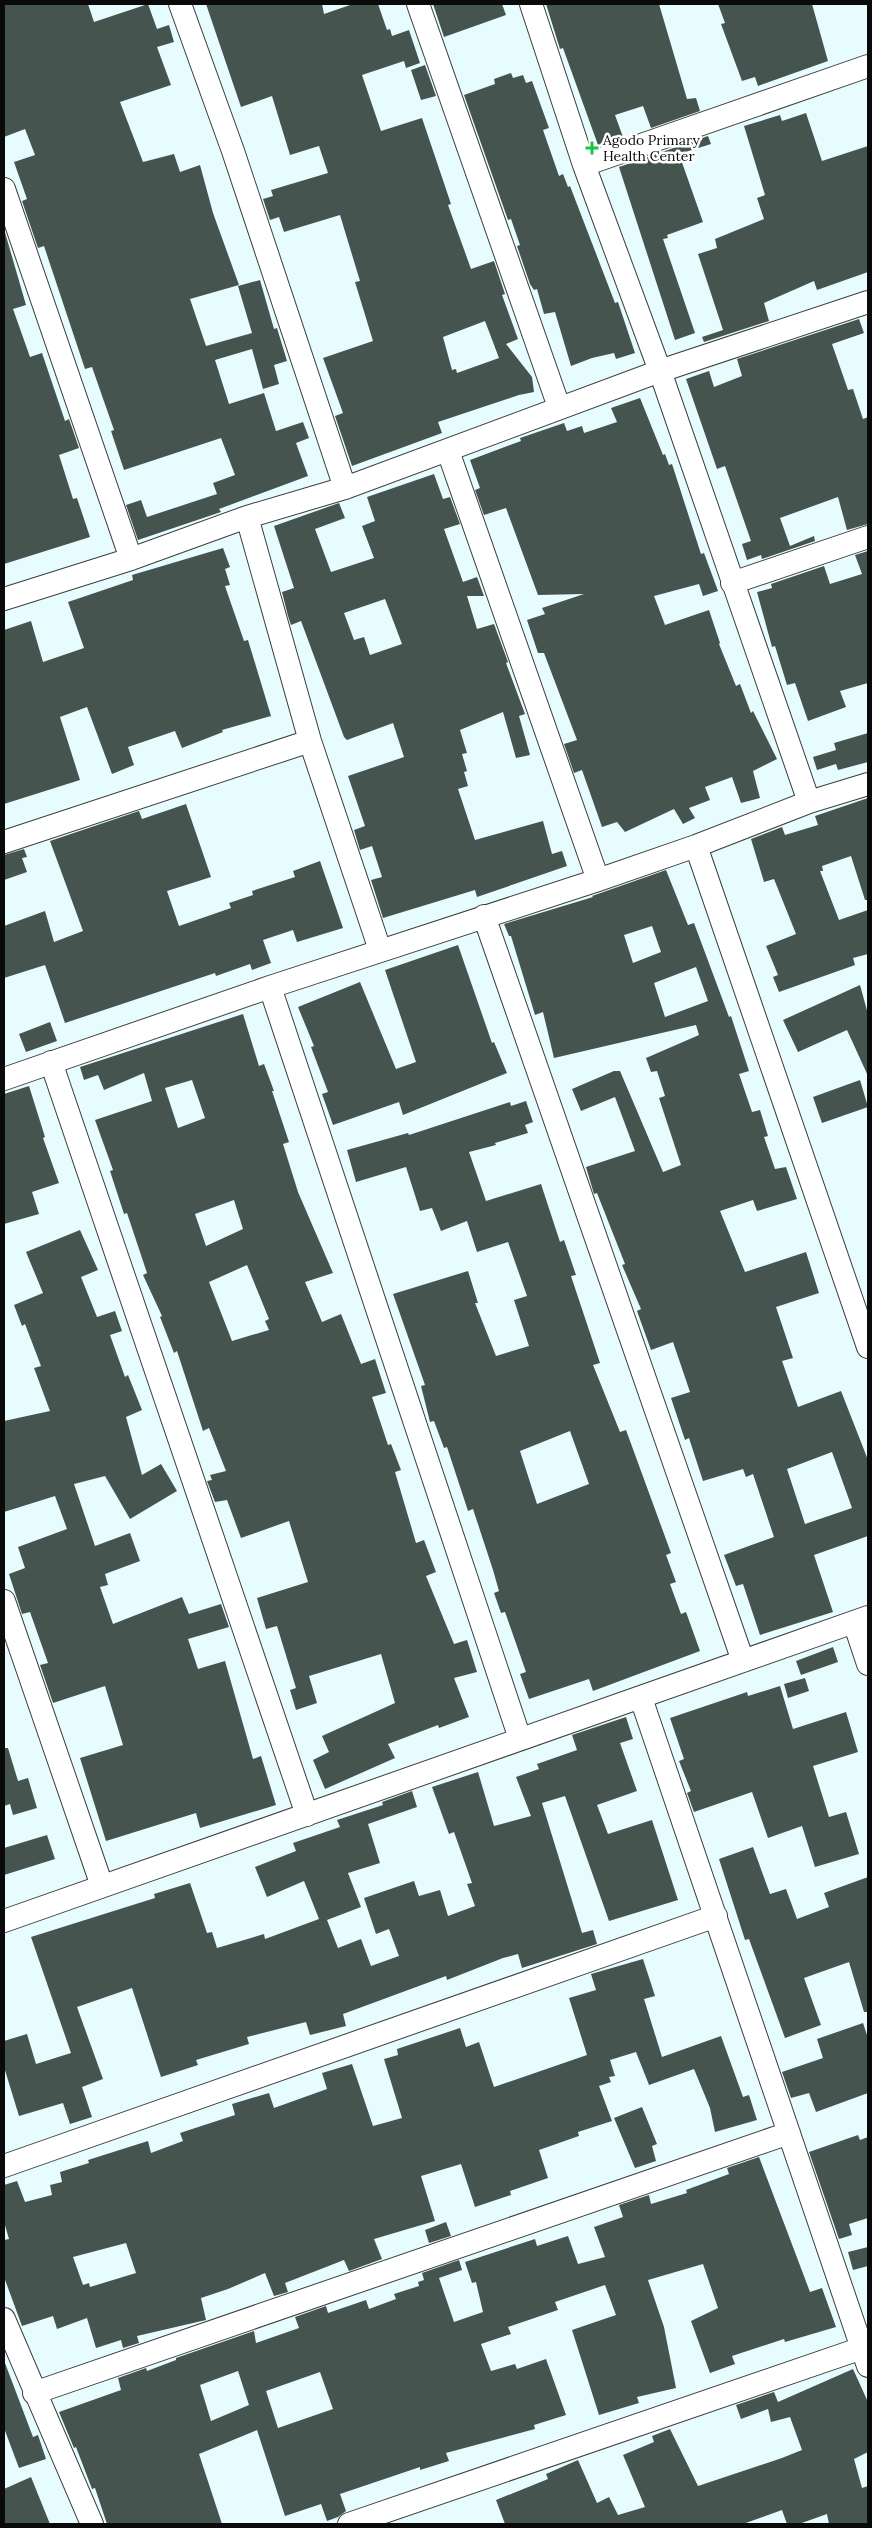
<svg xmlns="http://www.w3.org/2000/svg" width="872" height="2528" viewBox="0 0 872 2528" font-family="Lora,serif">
  <rect width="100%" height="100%" fill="#e7fcff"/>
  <path fill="#46544f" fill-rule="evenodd" d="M4,4h84l6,18 54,-18 9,25 12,-4 5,17 -17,5 14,38 -51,17 23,60 31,-8 6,18 20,-7 13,48 26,72 -49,14 16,47 46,-13 -14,-47 22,-6 14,49 3,-1 10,33 -13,4 5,19 -16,5 -11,-40 -37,11 14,44 35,-11 12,38 27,-9 6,16 -13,5 12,33 -89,33 2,3 -83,28 -12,-35 15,-5 6,17 70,-23 -4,-11 22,-8 -14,-37 -97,32 -13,-39 3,-1 -22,-63 -7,2 -41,-123 -6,2 -16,-47 5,-2 -13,-37 21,-7 -10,-26 -21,8z
    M206,4h116l2,10 29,-10h25l9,26 3,-1 2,7 17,-6 11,33 -14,5 -2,-7 -42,14 19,56 41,-13 29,86 -3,1 23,64 23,-8 11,33 -3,1 16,44 -12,5 26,33 2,15 -15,3 -81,27 4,11 -90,33 -17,-50 8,-3 -20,-55 50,-17 -18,-59 5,-1 -20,-66 -56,17 -5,-15 -9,3 -7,-21 10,-3 -2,-6 57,-17 -9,-27 -29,9 -18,-59 -31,11zM485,321l14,37 -42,15 -1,-4 -4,1 -9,-33z
    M433,4h69l4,11 -62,22z
    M546,4h113l28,95 9,-1 4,13 -49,17 -8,-22 -28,9 8,22 -25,8 -35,-97 -3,1z
    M718,4h94l16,57 -70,25 -3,-9 -13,4 -21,-57 4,-1z
    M425,65l11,31 -15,4 -10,-30z
    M511,73l2,5 10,-3 3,8 6,-2 17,47 -6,2 16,46 4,-2 5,13 2,-1 45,117 3,-1 17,51 -19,6 -2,-6 -22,5 -21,8 -16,-54 -11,2 -7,-25 -3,1 -4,-6 -13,-38 3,-1 -9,-26 -3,1 -44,-125 31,-11 -1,-5z
    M806,113l16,48 46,-15v126l-51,18 -3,-9 -50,22 5,18 -65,21 -2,-5 21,-7 -25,-76 19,-6 -2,-9 49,-20 -7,-21 8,-3 -21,-69 36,-11 2,6z
    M708,136l3,8 -32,10 24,68 -36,13 1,3 -5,1 32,94 -20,7 -56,-173z
    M4,229l22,76 -13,4 17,48 12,-4 23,68 4,-2 10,29 -20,7 14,44 4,-1 13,39 -86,27z
    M859,319l5,14 -32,11 16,46 5,-1 10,30 5,-2v107l-21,6 -9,-33 -58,21 10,28 24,-10 1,5 -53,18 -1,-4 -14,5 -5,-16 9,-3 -26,-75 -8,3 -31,-90 23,-8 5,16 28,-11 -5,-17z
    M640,398l23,57 2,-1 4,11 3,-1 29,90 3,-1 14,38 -15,5 -4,-12 -45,12 11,29 44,-15 11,33 -1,1 17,42 4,-2 11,29 2,-2 24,48 -24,12 7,27 -19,5 -9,-26 -27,10 5,13 -21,8 6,10 -12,6 -9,-15 -49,23 -8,-10 -15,5 -20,-57 -8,3 -10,-29 13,-4 -33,-87h-6l-11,-33 18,-6 -3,-6 42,-14 -46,1 -32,-87 -22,7 -9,-25 5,-2 -10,-28 51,-19 -1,-3 44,-15 3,8 15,-5 2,7 33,-11 -6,-14z
    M434,474l9,25 7,-2 10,27 -16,5 19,53 14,-5 7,19h-17l10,33 17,-5 14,38 -2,1 19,51 -6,2 11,39 -14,3 -13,-46 -43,18 7,23 -5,1 5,17 -3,1 4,14 -10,3 17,51 68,-19 9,33 10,-3 5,15 -90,31 -2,-7 -92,28 -12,-38 11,-3 -10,-31 -12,4 -6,-20 11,-4 -17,-50 56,-19 -11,-34 -46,17 -3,-3 -43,-116 -10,4 -3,-9 -6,-24 12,-4 -20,-62 65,-23 6,15 -30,11 16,43 43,-14 -12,-32 13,-5 -8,-24zM385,599l17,45 -32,11 -6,-18 -10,3 -10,-27z
    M223,548l7,19 -5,2 5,16 -5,1 19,55 4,-1 23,76 -49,14 1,2 -41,16 -7,-17 -47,16 6,18 -22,9 -25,-67 -27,10 20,63 -76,24v-174l27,-9 12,41 41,-14 -16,-46 65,-22 -1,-5z
    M868,551v132l-28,8 6,16 -38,14 -13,-38 -8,2 -12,-39 -3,1 -15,-55 15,-4 -1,-4 53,-18 6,18 32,-10 -7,-19z
    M868,733v29l-30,8 -2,-6 -19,6 -4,-13 23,-7 -2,-7z
    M868,798v102h-3l-14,-44 -29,10 1,5h-3l19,49 29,-10v44l-15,4 2,7 -76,27 -6,-15 5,-2 -12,-29 30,-12 -22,-55 -10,3 -13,-43 31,-12 3,8 33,-10 -3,-9z
    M186,804l25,73 -44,14 12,35 52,-18 -2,-5 24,-8 -1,-4 43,-14 -2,-6 27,-10 23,67 -46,14 -4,-12 -30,10 8,23 -19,7 -2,-6 -34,12 -1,-3 -150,50 -20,-58 -41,13v-52l41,-15 9,31 29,-11 -33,-90 89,-30 3,8z
    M24,849l3,8 -5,1 5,14 -23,8v-25z
    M666,870l22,55 6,-2 35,94 2,-1 18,55 -10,3 13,38 8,-2 8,26 -4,1 11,32 11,-2 11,32 -40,12 -4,-11 -33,11 25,61 61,-20 13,41 -43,14 17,51 -11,3 16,46 43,-16 27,69v76l-54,19 19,57 -73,23 -17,-51 -7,2 -12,-31 50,-18 -21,-63 -7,3 -3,-8 -40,12 -14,-43 -4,2 -14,-42 19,-6 -17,-50 -22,8 -14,-39 4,-2 -19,-44 3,-1 -28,-71 -3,1 -8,-27 49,-16 -20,-54 -34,14 -9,-22 42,-18h6l43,101 18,-7 -22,-67 6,-2 -8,-25 -6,1 -5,-14 53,-23 -3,-10 -142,33 -11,-46 -8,3 -24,-79h-2l-5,-12 89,-27 -1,-1zM652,926l9,26 -28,11 -9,-28zM696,967l12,34 -43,16 -11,-34zM832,1452l20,56 -47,16 -18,-55z
    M458,945l34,98 2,-1 13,31 -104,42 -4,-13 -66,23 -11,-31 6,-2 -17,-45 3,-1 -16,-39 62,-25 36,87 20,-7 -31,-92z
    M860,985l8,29v62l-21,-46 -49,22 -15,-32z
    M243,1014l16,52 5,-2 10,27h-2l17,51 -6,2 15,48 35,81 -28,9 17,40 19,-8 20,50 14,-5 11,34 -14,4 16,48 3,-1 10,26 -6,2 21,71 8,-3 12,32 -10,4 28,68 13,-4 10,32 -23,6 15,39 -30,11 -1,-3 -50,19 7,14 -70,31 -12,-29 16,-8 -7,-16 73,-33 -14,-49 -72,22 8,27 -21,7 -6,-20 6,-2 -19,-62 -11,3 -9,-31 51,-16 -19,-61 -48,17 -14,-38 -12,2 -8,-21 5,-1 -2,-5 16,-4 -17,-43 -6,3 -26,-80 -3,2 -14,-36 2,-1 -19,-41 4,-2 -20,-60 -3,1 -14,-43 3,-1 -18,-50 57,-19 -8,-28 -40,17 -6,-15 -14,5 -4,-13zM192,1080l13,38 -27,10 -13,-40zM234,1200l9,29 -37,17 -11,-32zM247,1265l22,54 -4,2 4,9 -37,11 -23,-59z
    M50,1022l7,19 -31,11 -7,-18z
    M860,1080l8,27 -46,16 -9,-26z
    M29,1086l16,51 -2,1 16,45 -27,9 7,22 -35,10v-130z
    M526,1101l7,21 -8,3 3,8 -33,10 1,2 -27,7 17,49 55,-17 19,58 4,-2 12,35 -5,1 29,87 -7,2 27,67 6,-2 45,123 -5,2 10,27 -6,2 11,30 5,-2 14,39 -107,40 -4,-12 -60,20 -9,-25 6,-2 -21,-60 -4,1 -7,-20 5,-2 -6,-21 -20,-61 -5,2 -21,-64 -3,1 -10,-27 -4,1 -9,-36 4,-1 -32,-91 75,-23 10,32h-3l21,53 33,-10 -15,-46 13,-4 -19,-54 -31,10 -10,-31 -26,10 -9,-23 -12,3 -14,-44 -50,15 -9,-32 61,-17 1,2 101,-33 1,4zM570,1431l19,53 -52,20 -17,-53z
    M80,1230l18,40 -17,7 16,40 18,-6 7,20 -12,4 15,42 3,-2 14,35 -16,7 16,58 19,-11 16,27 -47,28 -25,-43 -31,8 21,62 35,-13 10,28 -35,13 3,11 -8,2 13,37 69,-27 7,17 32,-10 8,23 -41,12 10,30 27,-8 28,98 8,-3 15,49 -76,23 -4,-15 -90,28 -26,-83 43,-13 -18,-59 -52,17 -13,-38 8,-2 -18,-51 -8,2 -13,-40 16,-6 -7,-21 49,-18 -12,-33 -51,16v-91l46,-10 -16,-43 7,-2 -16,-42 -3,2 -8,-21 29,-12 -17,-41z
    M833,1647l5,15 -37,13 -5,-14z
    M805,1678l4,13 -21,7 -4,-14z
    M780,1686l13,43 53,-17 12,40 -45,14 16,51 17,-5 13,42 -44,13 -13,-41 -34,12 -16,-46 -58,20 -7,-19 4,-2 -12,-30 5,-2 -14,-41 77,-26 1,4z
    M626,1717l7,22 -13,4 17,48 -40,14 11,29 44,-14 26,80 -69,21 -44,-125 -23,7 40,130 11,-3 4,14 -75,24 -4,-14 -15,4 -56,22 -1,-4 -103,38 3,12 -36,9 -4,-13 -59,15 2,7 -53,16 2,5 -37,12 -29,-89 -55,19 26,72 -21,8 10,30 -22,7 -7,-21 -44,13 -15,-49v-26l23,-7 9,30 35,-11 -40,-116 124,-39 -1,-4 36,-11 17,50 5,-1 5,16 47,-14 1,5 54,-20 -15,-38 -37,16 -12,-30 41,-16 -3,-8 47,-16 -3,-7 46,-15 -1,-3 30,-11 5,16 -49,17 12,39 -32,10 13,34 -34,13 11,28 23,-9 10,27 28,-10 -10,-27 -13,5 -12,-36 50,-17 5,15 21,-6 8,26 27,-10 -8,-22 5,-1 -18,-51 -5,2 -17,-47 46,-15 16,54 37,-10 -15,-39 23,-8 -2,-5 40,-14 -5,-15z
    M4,1748h4l10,33 10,-3 9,30 -24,7 -3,-11 -6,2z
    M47,1835l8,24 -51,16v-27z
    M753,1847l17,47 16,-5 11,30 32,-12 -5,-14 44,-16v135h-4l-15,-50 -45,16 17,47 -36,13 -36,-99 -4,1 -26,-81z
    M643,1959l12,37 -11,3 18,58 59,-21 22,61 6,-2 8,25 -42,12 -5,-24 -16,-39 -45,16 -13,-33 -26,8 5,16 -6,1 2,5 -12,4 13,35 -34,11 1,4 -3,1 -37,13 9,28 -38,13 1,4 -36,12 -14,-43 -40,12 14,45 -61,18 8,20 -33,12 -5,-11 -59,23 3,9 -14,4 -9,-23 -37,16 -27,9 5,22 -69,16 2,7 -16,5 -2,-8 -25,8 -9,-30 -30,11 -4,-13 -31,10 -18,-49v-37l5,-1 -5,-17v-37l13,-4 8,21 27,-7 -2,-10 12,-3 -2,-10 29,-9 -1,-3 60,-19 3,12 32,-12 -3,-8 55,-18 -3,-11 37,-11 5,15 53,-19 -5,-16 30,-9 21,62 29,-8 -18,-59 14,-4 -1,-6 63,-21 6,19 13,-5 15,45 93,-32 -18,-57 27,-8 -5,-16zM126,2243l10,30 -46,14 -1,-4 -6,2 -10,-28z
    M863,2023l5,15v55l-52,19 -7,-19 -18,5 -9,-26 41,-14 -6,-19z
    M642,2107l15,37 -5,2 4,15 -21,7 -21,-50z
    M858,2135l2,5 8,-3v81l-19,6 3,11 -13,4 -30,-87z
    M759,2157l51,135 12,-4 14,39 -51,15 -1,-3 -52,17 3,8 -25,9 -19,-52 27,-13 -15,-44 -55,16 16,47 12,61 -39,9 2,6 -40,12 -27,-85 44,-15 -11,-30 -50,17 3,8 -50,17 3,7 -30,10 10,27 24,-7 2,5 29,-10 20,56 -32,10 1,4 -89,24 3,8 -29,9v-3l-80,27 6,17 -8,6 -11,4 -6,-17 -36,12 -28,-86 -58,24 23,70h-115l-12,-36 -3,1 -16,-42 -2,1 -15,-36 62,-22 -3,-12 28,-10 1,3 29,-11v-2l78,-27 2,12 43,-15 -4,-11 31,-11 2,7 38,-13 3,9 27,-10 -2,-5 25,-8 -1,-4 6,-2 -2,-7 37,-13 3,10 -23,8 15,44 29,-10 -7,-30 -4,1 -7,-21 70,-23 2,7 31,-10 10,28 27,-7 -11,-30 29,-10 -4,-12 30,-10 2,9 36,-11 -1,-3 43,-16 -2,-6zM238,2371l11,34 -38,16 -11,-36zM320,2372l13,37 -55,19 -12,-37z
    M446,2222l5,14 -22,7 -4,-13z
    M868,2247v19l-15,4 -5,-18z
    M5,2363l28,74 5,-2 8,24 -27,9 -15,-40z
    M853,2369l15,33v50l-14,7 8,29 6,-2v38h-39l-2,-10 -28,10h-12l-5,-14 -39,14h-238l-9,-24 52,-21 -2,-5 32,-14 19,43 12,-6 9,18 27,-8 -22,-52 31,-13 -2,-6 18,-7 28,57 84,-28 20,-8 -12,-33 -19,5 -3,-13 -27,10 -5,-14 38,-13 4,10z
    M31,2477l19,47h-46v-35z"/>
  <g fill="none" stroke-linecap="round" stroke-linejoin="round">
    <g stroke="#3d3d3d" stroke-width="24">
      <path id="minor" d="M180,4l53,147 112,337
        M418,4l141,403
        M531,4l53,161 76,206 149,431
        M584,165l284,-99
        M4,189l127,370
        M448,451l150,429
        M247,517l63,224 70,209
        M732,583l136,-46
        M4,599l127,-40 116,-42 98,-29 315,-117 208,-69
        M4,842l306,-101
        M696,846l172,501
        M484,916l259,745
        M270,987l250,752
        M51,1062l256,753
        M4,1079l266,-92 328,-107 98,-34 113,-44 59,-18
        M4,1601l98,285
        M854,1622l14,42
        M641,1698l227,668
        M4,1921l864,-304
        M4,2166l712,-250
        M4,2319l88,205
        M34,2393l755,-260
        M349,2524l519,-178"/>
    </g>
    <use href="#minor" stroke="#fff" stroke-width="22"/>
  </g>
  <path fill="#18c444" stroke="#fff" stroke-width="2" d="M589.5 140.5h5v5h5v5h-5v5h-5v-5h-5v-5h5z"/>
  <g text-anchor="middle" stroke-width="5" stroke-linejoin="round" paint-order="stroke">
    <g font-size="14" fill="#0a0a0a" stroke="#fff" text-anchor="start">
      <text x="603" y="145">Agodo Primary<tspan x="603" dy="16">Health Center</tspan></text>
    </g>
  </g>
  <rect width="872" height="2528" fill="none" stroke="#0a0a0a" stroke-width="10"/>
</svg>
